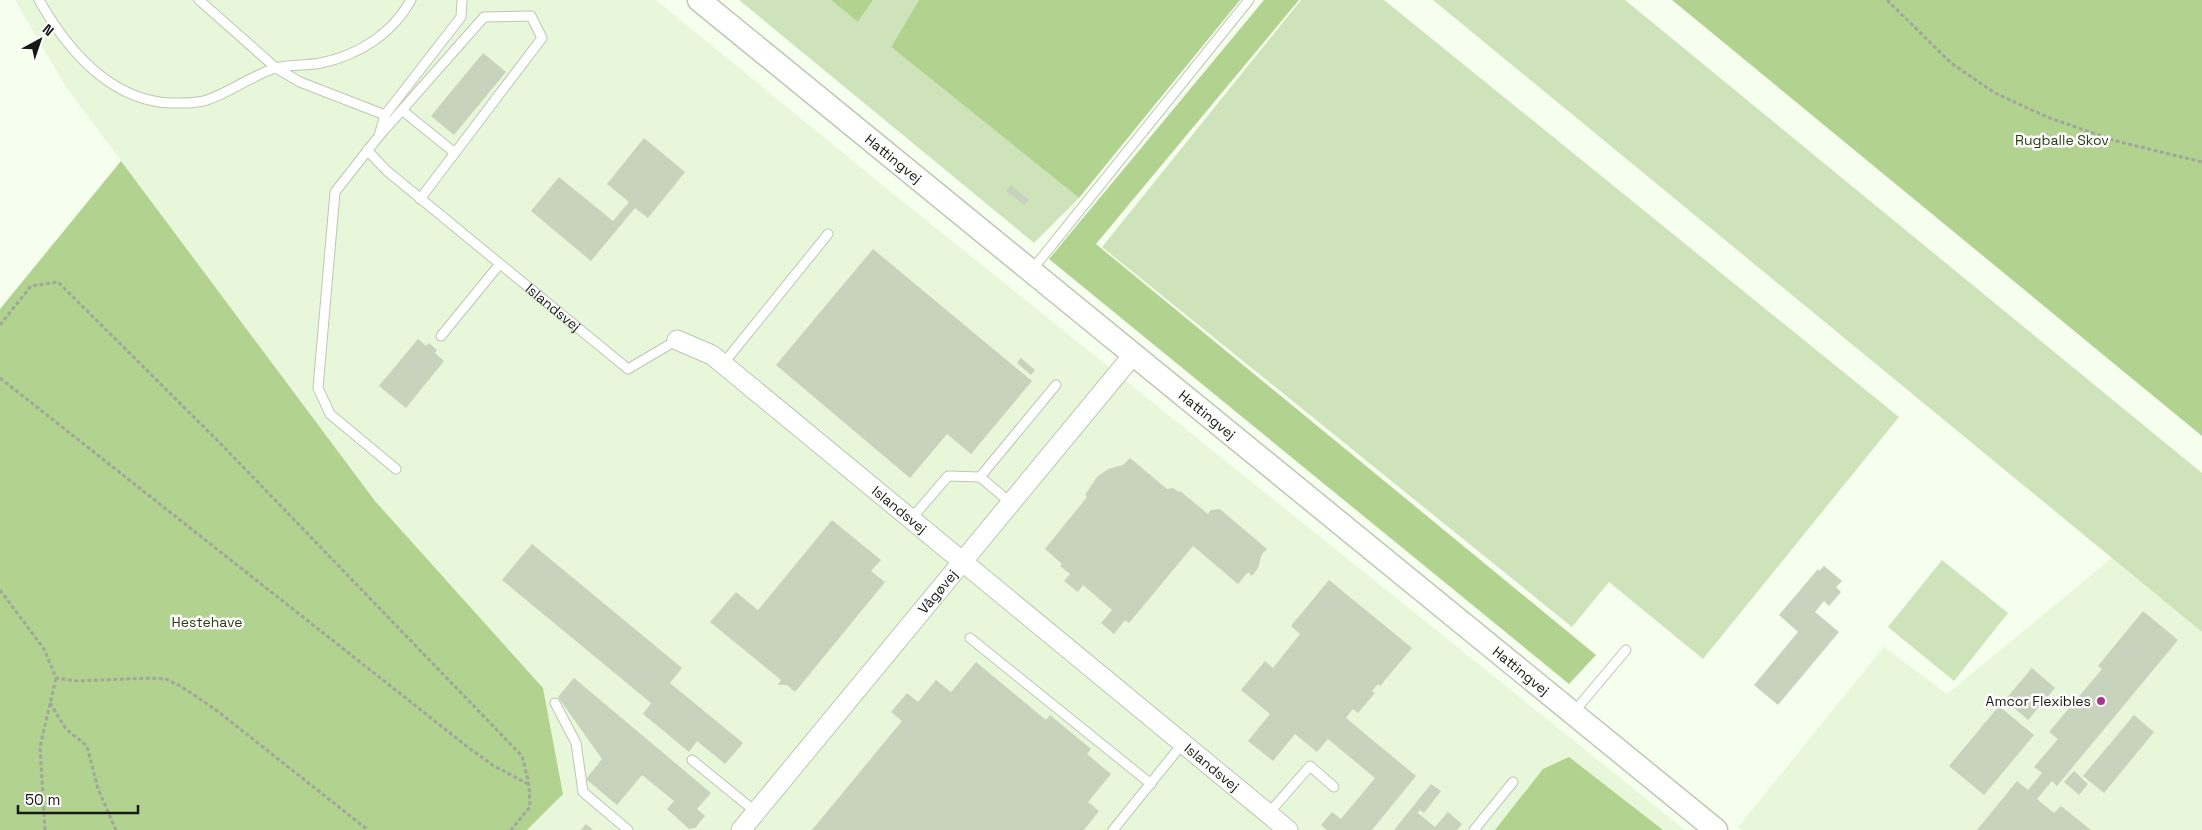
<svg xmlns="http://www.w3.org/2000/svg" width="2202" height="830" viewBox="0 0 2202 830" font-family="'Space Grotesk',sans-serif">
  <rect width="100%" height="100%" fill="#f6feee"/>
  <path fill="#e8f6da" d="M15,0h641l230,188 799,642h-1158l36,-37 -20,-105 -168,-187 -309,-414z
    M2112,558l90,74v198h-460l-4,-3 146,-180 63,47z"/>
  <path fill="#cfe3bb" d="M739,0h92l27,22 15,-22h46l-28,47 188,151 -45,45z
    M1301,0h83l515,417 -196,242 -94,-77 -37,45 -470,-380z
    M1433,0h192l577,473v159z
    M1942,560l66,53 -54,68 -66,-54z"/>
  <path fill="#b2d290" d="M831,0h42l-15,22z
    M919,0h321l-161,198 -188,-151z
    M1264,0h35l-203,244 500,411 -27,29 -520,-425z
    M1672,0h530v436z
    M121,161l254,340 168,187 20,106 -36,36h-527v-521z
    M1569,757l94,73h-168l48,-61z"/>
  <path fill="#c8d3be" d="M483,53l23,19 -52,63 -23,-19z
    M644,138l41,34 -37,46 -13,-10 -44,53 -60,-50 28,-34 54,44 16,-19 -22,-18z
    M1011,185l18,15 -5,5 -18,-14z
    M873,249l159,132 -61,73 -24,-20 -37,44 -134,-113z
    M418,339l8,7 3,-3 8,7 -2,3 9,8 -38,47 -27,-22z
    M1021,358l14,12 -4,5 -14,-12z
    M1130,458l37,31 6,-1 6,4 1,-1 28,23 3,-4 9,-1 47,40 -5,5 -4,14 -6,8 -4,-4 -10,12 -45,-38 -64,77 -4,-3 -11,14 -13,-11 11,-13 -29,-25 -5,7 -14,-11 6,-7 -10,-8 2,-2 -17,-15 42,-52 -2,-2 12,-18 11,-8 15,-4z
    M832,520l49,40 -10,11 14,11 -90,110 -8,-7h-9l3,-5 -71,-58 26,-30 22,18z
    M532,544l150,124 -12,15 73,60 -18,21 -28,-23 -8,11 -46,-38 8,-11 -149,-123z
    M1824,566l18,15 -6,6 5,5 -12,14 -5,-5 -9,11 24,20 -61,73 -24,-20 44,-53 -19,-17 39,-46 1,2z
    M1329,580l83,68 -32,38 -2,-2 -6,7 3,2 -17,20 -5,-4 -7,9 70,58 -44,54h-45l-6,-5 11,-13 9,7 34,-41 -47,-39 -11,13 -22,-18 -22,27 -25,-20 22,-27 -29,-24 24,-29 8,7 27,-34 -9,-8z
    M2143,611l35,29 -121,146 -5,-5 -15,18 17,14 7,-7 30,24h-114l40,-49 11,9 14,-17 -8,-6 24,-28 -9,-7 53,-63 -4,-3z
    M976,662l70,58 4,-5 41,34 -4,5 24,20 -23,28 11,9 -15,19h-272l90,-109 -11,-9 16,-19 11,9 18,-22 15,12z
    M2032,668l23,20 -27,32 -23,-20z
    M574,678l137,115 -14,16 8,7 -10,12 -6,1 -22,-20 7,-8 -32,-26 -25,30 -31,-26 16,-20 -44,-62z
    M1999,706l35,29 -50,60 -35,-29z
    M2134,715l20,17 -50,61 -21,-17z
    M2074,771l14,13 -9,11 -15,-13z
    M1431,784l10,7 -17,22 -4,-3 -2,3 17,14 13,-15 14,12 -5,6h-63z
    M586,824l7,6h-12z"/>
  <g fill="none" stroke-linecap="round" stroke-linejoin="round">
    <g stroke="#bdc7b3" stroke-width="11">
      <g id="service">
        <path d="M39,0c28,49 71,100 131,103 11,0 26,1 37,-3 24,-8 45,-25 69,-32 14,-4 30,-2 45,-5 38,-8 71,-29 90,-63"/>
        <path d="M199,0l77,68 24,14 85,33 76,-98 1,-17"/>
        <path d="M403,111l52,42"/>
        <path d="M385,115l-6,21 -44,56 -17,196 12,26 66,55"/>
        <path d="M379,136l105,-119 47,-1 11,22 -122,161"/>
        <path id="s1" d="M367,150l20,21 241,198 49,-29"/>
        <path d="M1031,271l218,-271"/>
        <path d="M441,336l58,-71"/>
        <path d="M723,364l105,-130"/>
        <path d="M980,477l31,26"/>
        <path d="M911,519l37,-43 32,1 76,-92"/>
        <path d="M970,638l181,146"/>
        <path d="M555,703l21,40 7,49 45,38"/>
        <path d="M1573,713l53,-63"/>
        <path d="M692,760l64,52"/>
        <path d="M1268,814l42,-48 24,21"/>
        <path d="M1113,830l70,-87"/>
        <path d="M1474,830l39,-48"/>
      </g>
    </g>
    <g stroke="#bdc7b3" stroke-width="21">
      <g id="minor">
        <path id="s2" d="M677,340l35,15 576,475"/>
        <path id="s3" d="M741,830l392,-475"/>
      </g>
    </g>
    <g stroke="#bdc7b3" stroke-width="25">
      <g id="tertiary">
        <path id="s4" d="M699,0l1017,830"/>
      </g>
    </g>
    <path stroke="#a1a79b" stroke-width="3" stroke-dasharray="4 2.5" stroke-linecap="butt" d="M1887,0l64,63 44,30 52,24 69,24 86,21
      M0,325l31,-39 27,-4 164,163 300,311 7,28 1,23 -19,23
      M0,378l469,370 25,18 34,18
      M0,590l44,59 12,29 21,3 73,-3 16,1 16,8 34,23 152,120
      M50,703l16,26 21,17 11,43 18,41
      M45,830l-5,-83 16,-69"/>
    <use href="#service" stroke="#fff" stroke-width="9"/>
    <use href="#minor" stroke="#fff" stroke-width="19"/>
    <use href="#tertiary" stroke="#fff" stroke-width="22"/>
  </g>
  <circle fill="#a9348c" stroke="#fff" stroke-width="2" cx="2101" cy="701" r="5"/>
  <g text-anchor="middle" stroke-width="5" stroke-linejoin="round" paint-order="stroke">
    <g font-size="14" fill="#293d0e" stroke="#fff">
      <text x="2062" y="145">Rugballe Skov</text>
      <text x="207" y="627">Hestehave</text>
    </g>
    <g font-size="14" fill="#171a13" stroke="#fff">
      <text dy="5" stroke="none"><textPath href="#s4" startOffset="251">Hattingvej</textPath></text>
      <text dy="5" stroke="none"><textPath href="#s1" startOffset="244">Islandsvej</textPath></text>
      <text dy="5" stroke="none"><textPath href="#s4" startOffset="656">Hattingvej</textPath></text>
      <text dy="5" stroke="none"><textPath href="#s2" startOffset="281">Islandsvej</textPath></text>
      <text dy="5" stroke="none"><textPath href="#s3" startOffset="309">Vågøvej</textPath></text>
      <text dy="5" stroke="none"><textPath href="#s4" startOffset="1061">Hattingvej</textPath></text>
      <text dy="5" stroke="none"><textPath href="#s2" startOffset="686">Islandsvej</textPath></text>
    </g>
    <g font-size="14" fill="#171a13" stroke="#fff" text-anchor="end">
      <text x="2091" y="706">Amcor Flexibles</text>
    </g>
  </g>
  <g transform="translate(40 40) rotate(40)" stroke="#ffffff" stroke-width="4" paint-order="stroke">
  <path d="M0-4L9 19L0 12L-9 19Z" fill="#171a13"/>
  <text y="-8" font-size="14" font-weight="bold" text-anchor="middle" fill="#171a13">N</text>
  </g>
  <path d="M18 805v8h120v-8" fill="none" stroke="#171a13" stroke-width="2.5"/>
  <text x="25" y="805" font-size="15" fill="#171a13" stroke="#ffffff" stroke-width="4" paint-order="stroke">50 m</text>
</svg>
